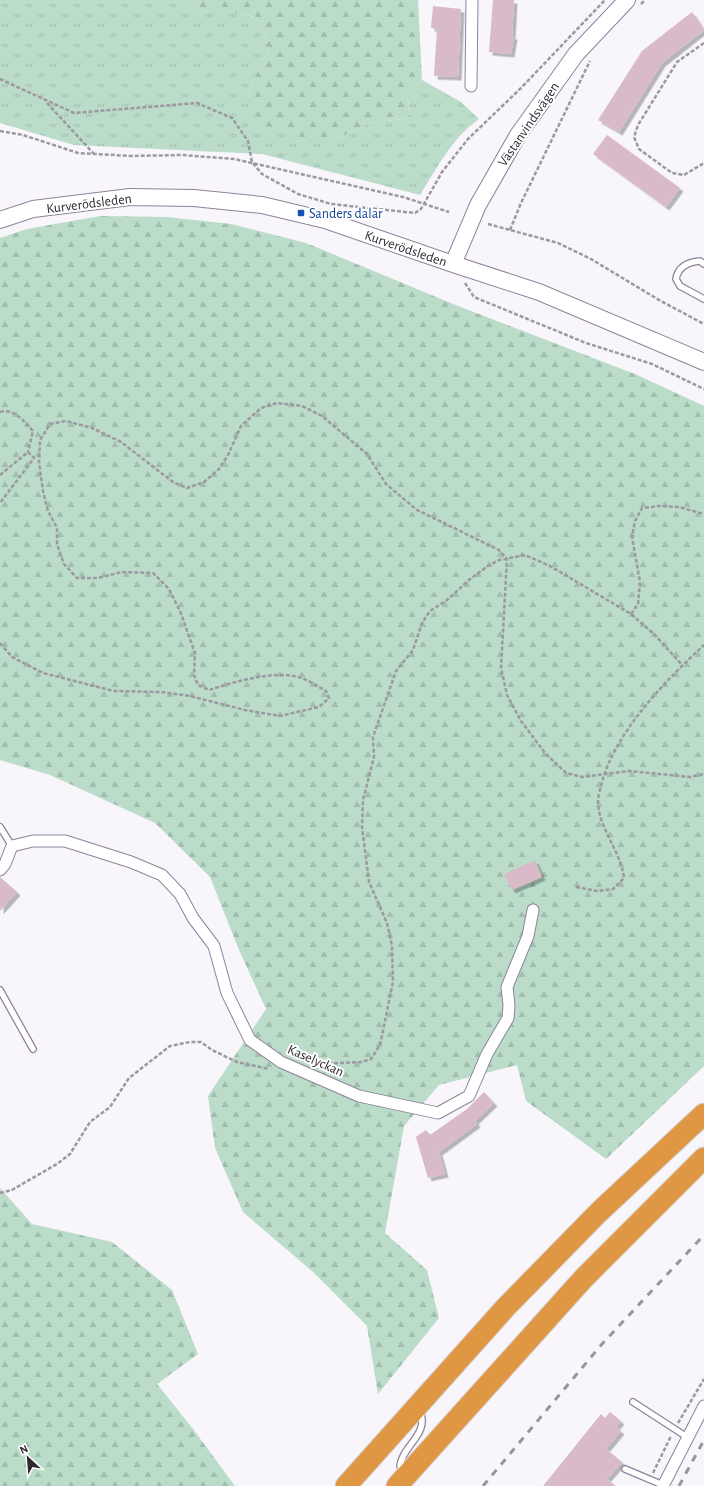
<svg xmlns="http://www.w3.org/2000/svg" width="704" height="1486" viewBox="0 0 704 1486" font-family="'Alegreya Sans',sans-serif">
  <defs>
    <pattern id="grass-tufts" width="24" height="20" patternUnits="userSpaceOnUse"><rect width="24" height="20" fill="#badcc9"/><path d="M3 7l-1-3M5 7V3M7 7l1-3M15 17l-1-3M17 17v-4M19 17l1-3" fill="none" stroke="#a0bdad"/></pattern>
    <pattern id="forest-firs" width="22" height="20" patternUnits="userSpaceOnUse"><rect width="22" height="20" fill="#badcc9"/><path d="M5 1l3.5 6h-7zM16 11l3.5 6h-7z" fill="#a0bdad"/></pattern>
    <filter id="shadow"><feDropShadow dx="3.5" dy="3.5" stdDeviation="0" flood-color="#0004"/></filter>
  </defs>
  <rect width="100%" height="100%" fill="#f8f6fb"/>
  <path fill="url(#grass-tufts)" d="M0,0h184l22,12h24l25,5 10,17 3,17 -11,21 -8,23 90,43 31,-15 41,-5 -4,-23 15,-15 39,22 18,17c-27,19 -42,49 -59,76l-158,-41 -188,-9 -74,-22z"/>
  <path fill="url(#forest-firs)" d="M184,0h234l4,80 -15,15 4,23 -41,5 -31,15 -38,3 -42,-19 -10,-27 8,-23 11,-21 -3,-17 -10,-17 -25,-5h-24z
    M100,216l66,1 65,7 75,19 152,63 177,68 69,32v660l-98,93 -80,-58 -9,-36 -78,20 -35,41 -19,107 42,37 12,48 -61,76 -11,-68 -54,-54 -70,-60 -28,-64 -7,-52 58,-87 -27,-59 -29,-73 -55,-54 -105,-48 -50,-15v-522l27,-9z
    M0,1188l32,36 80,18 60,48 26,64 -41,30 36,45 42,57h-235z"/>
  <path fill="#d8bac8" filter="url(#shadow)" d="M493,0h21l-2,36h2l-3,18 -22,-2z
    M433,6l28,3 -3,68 -24,-1 3,-47 -6,-1z
    M692,12l12,18 -42,33 -43,69 -21,-12 44,-69z
    M607,135l73,53 -14,19 -73,-53z
    M535,860l7,17 -30,13 -8,-16z
    M0,877l17,15 -17,19z
    M484,1092l10,11 -19,18 2,3 -38,28 6,22 -17,4 -12,-41 10,-7 4,5 37,-26z
    M610,1412l11,9 -5,6 5,4 -15,18 16,13 -15,17 9,7h-73l58,-72 4,4z"/>
  <g fill="none" stroke-linecap="round" stroke-linejoin="round">
    <g stroke="#8e839b" stroke-width="8">
      <path id="lane" d="M704,264l-4,-3c-12,1 -22,6 -24,18l4,7 24,13
        M0,827l12,19
        M0,990l33,59
        M633,1402l54,35
        M625,1469l38,16
        M406,1471l-6,-5c2,-20 30,-32 20,-55"/>
    </g>
    <g stroke="#8e839b" stroke-width="13">
      <path id="street" d="M471,86l1,-86
        M0,870l5,-6 7,-18 21,-5h32l66,21 31,13 18,19 13,24 21,28 13,47 23,47 31,22 78,34 79,17 31,-17 18,-42 21,-36 1,-13 -2,-18 21,-51 5,-26
        M663,1486l41,-80"/>
    </g>
    <g stroke="#8e839b" stroke-width="18">
      <path id="secondary" d="M0,220l33,-11 97,-12 64,1 68,7 63,15 128,44 86,28 165,70
        M453,264l25,-59 40,-70 58,-81 51,-54"/>
    </g>
    <g stroke="#d5d4d6" stroke-width="23">
      <path id="highway" d="M346,1486l160,-179 93,-95 105,-98
        M397,1486l186,-207 121,-121"/>
    </g>
    <path stroke="#9c99a0" stroke-width="2.5" stroke-dasharray="4 2" stroke-linecap="butt" d="M641,4l4,-4
      M704,43l-27,19 -39,63 -4,12 5,12 33,24 12,2 20,-12
      M0,79l74,34 123,-10 35,15 16,23 4,21 10,12 36,20 33,10 84,9 6,-4 21,-37 26,-33 53,-51 84,-88
      M47,103l48,52
      M0,131l23,4 55,18 53,3 51,-1 52,4 169,38 46,15
      M488,224l70,19 33,16 68,41 45,24
      M510,230l11,-27 69,-142
      M465,283l9,14 112,46 66,21 52,25
      M0,412c14,-4 25,10 33,19l-5,21
      M0,475l28,-23 6,6 -34,45
      M631,614l7,-10 2,-22 -8,-45 3,-16 7,-13 18,-2 19,1 25,7
      M0,643l12,14 31,16 71,18 47,1 29,4 55,14 35,6 39,-9 10,-9 -3,-7c-7,-4 -15,-9 -22,-12 -25,-11 -70,3 -95,11l-11,-5 -4,-10 1,-22 -15,-42 -11,-22 -16,-16 -31,-1 -24,6h-21l-13,-14 -7,-20v-16l-9,-17 -5,-20 -4,-29 1,-22 10,-16 16,-3 26,7 29,14 52,40 14,6 17,-6 15,-13 9,-14 13,-29 20,-18 16,-5 25,3 20,10 45,38 19,30 31,26 82,40 8,9 -6,109 6,27 14,26 24,32 21,20 16,4 47,-6 61,6 14,-3
      M576,887l21,4 16,-2 11,-11c-3,-27 -26,-50 -26,-77 0,-5 2,-11 3,-15 12,-52 65,-106 103,-141
      M316,1064l45,-2 10,-3 9,-14 13,-63 -1,-36 -5,-23 -18,-41 -7,-55 1,-27 11,-43 -1,-20 23,-66 17,-21 9,-27 8,-12 17,-11 23,-21 18,-13 11,-6 26,-5 25,11 81,48 24,21 27,30
      M0,1193l12,-3 45,-26 13,-10 20,-32 20,-15 19,-29 41,-32 20,-4h11l11,8 25,12 32,7
      M678,1423l26,-44
      M653,1473l18,-37"/>
    <use href="#lane" stroke="#fff" stroke-width="5.5"/>
    <use href="#street" stroke="#fff" stroke-width="11"/>
    <use href="#secondary" stroke="#fff" stroke-width="16"/>
    <use href="#highway" stroke="#e09744" stroke-width="21"/>
    <path stroke="#99959c" stroke-width="3" stroke-dasharray="7 7" stroke-linecap="butt" d="M483,1486l119,-142 102,-109
      M679,1486l25,-46"/>
  </g>
  <rect fill="#1a4fb4" stroke="#fff" stroke-width="1.5" x="297" y="209" width="8" height="8" rx="2"/>
  <g text-anchor="middle" stroke-width="4" stroke-linejoin="round" paint-order="stroke">
    <g font-size="14" fill="#2d2832" stroke="#fff">
      <text transform="translate(528 124) rotate(-56)" y="5">Västanvindsvägen</text>
      <text transform="translate(89 203) rotate(-7)" y="5">Kurverödsleden</text>
      <text transform="translate(406 248) rotate(19)" y="5">Kurverödsleden</text>
      <text transform="translate(316 1060) rotate(24)" y="5">Kaselyckan</text>
    </g>
    <g font-size="14" fill="#164399" stroke="#fff" text-anchor="start">
      <text x="309" y="218">Sanders dalar</text>
    </g>
  </g>
  <g transform="translate(28 1458) rotate(334)" stroke="#ffffff" stroke-width="3" paint-order="stroke">
  <path d="M0-3L7 15L0 10L-7 15Z" fill="#2d2832"/>
  <text y="-6" font-size="11" font-weight="bold" text-anchor="middle" fill="#2d2832">N</text>
  </g>
</svg>
